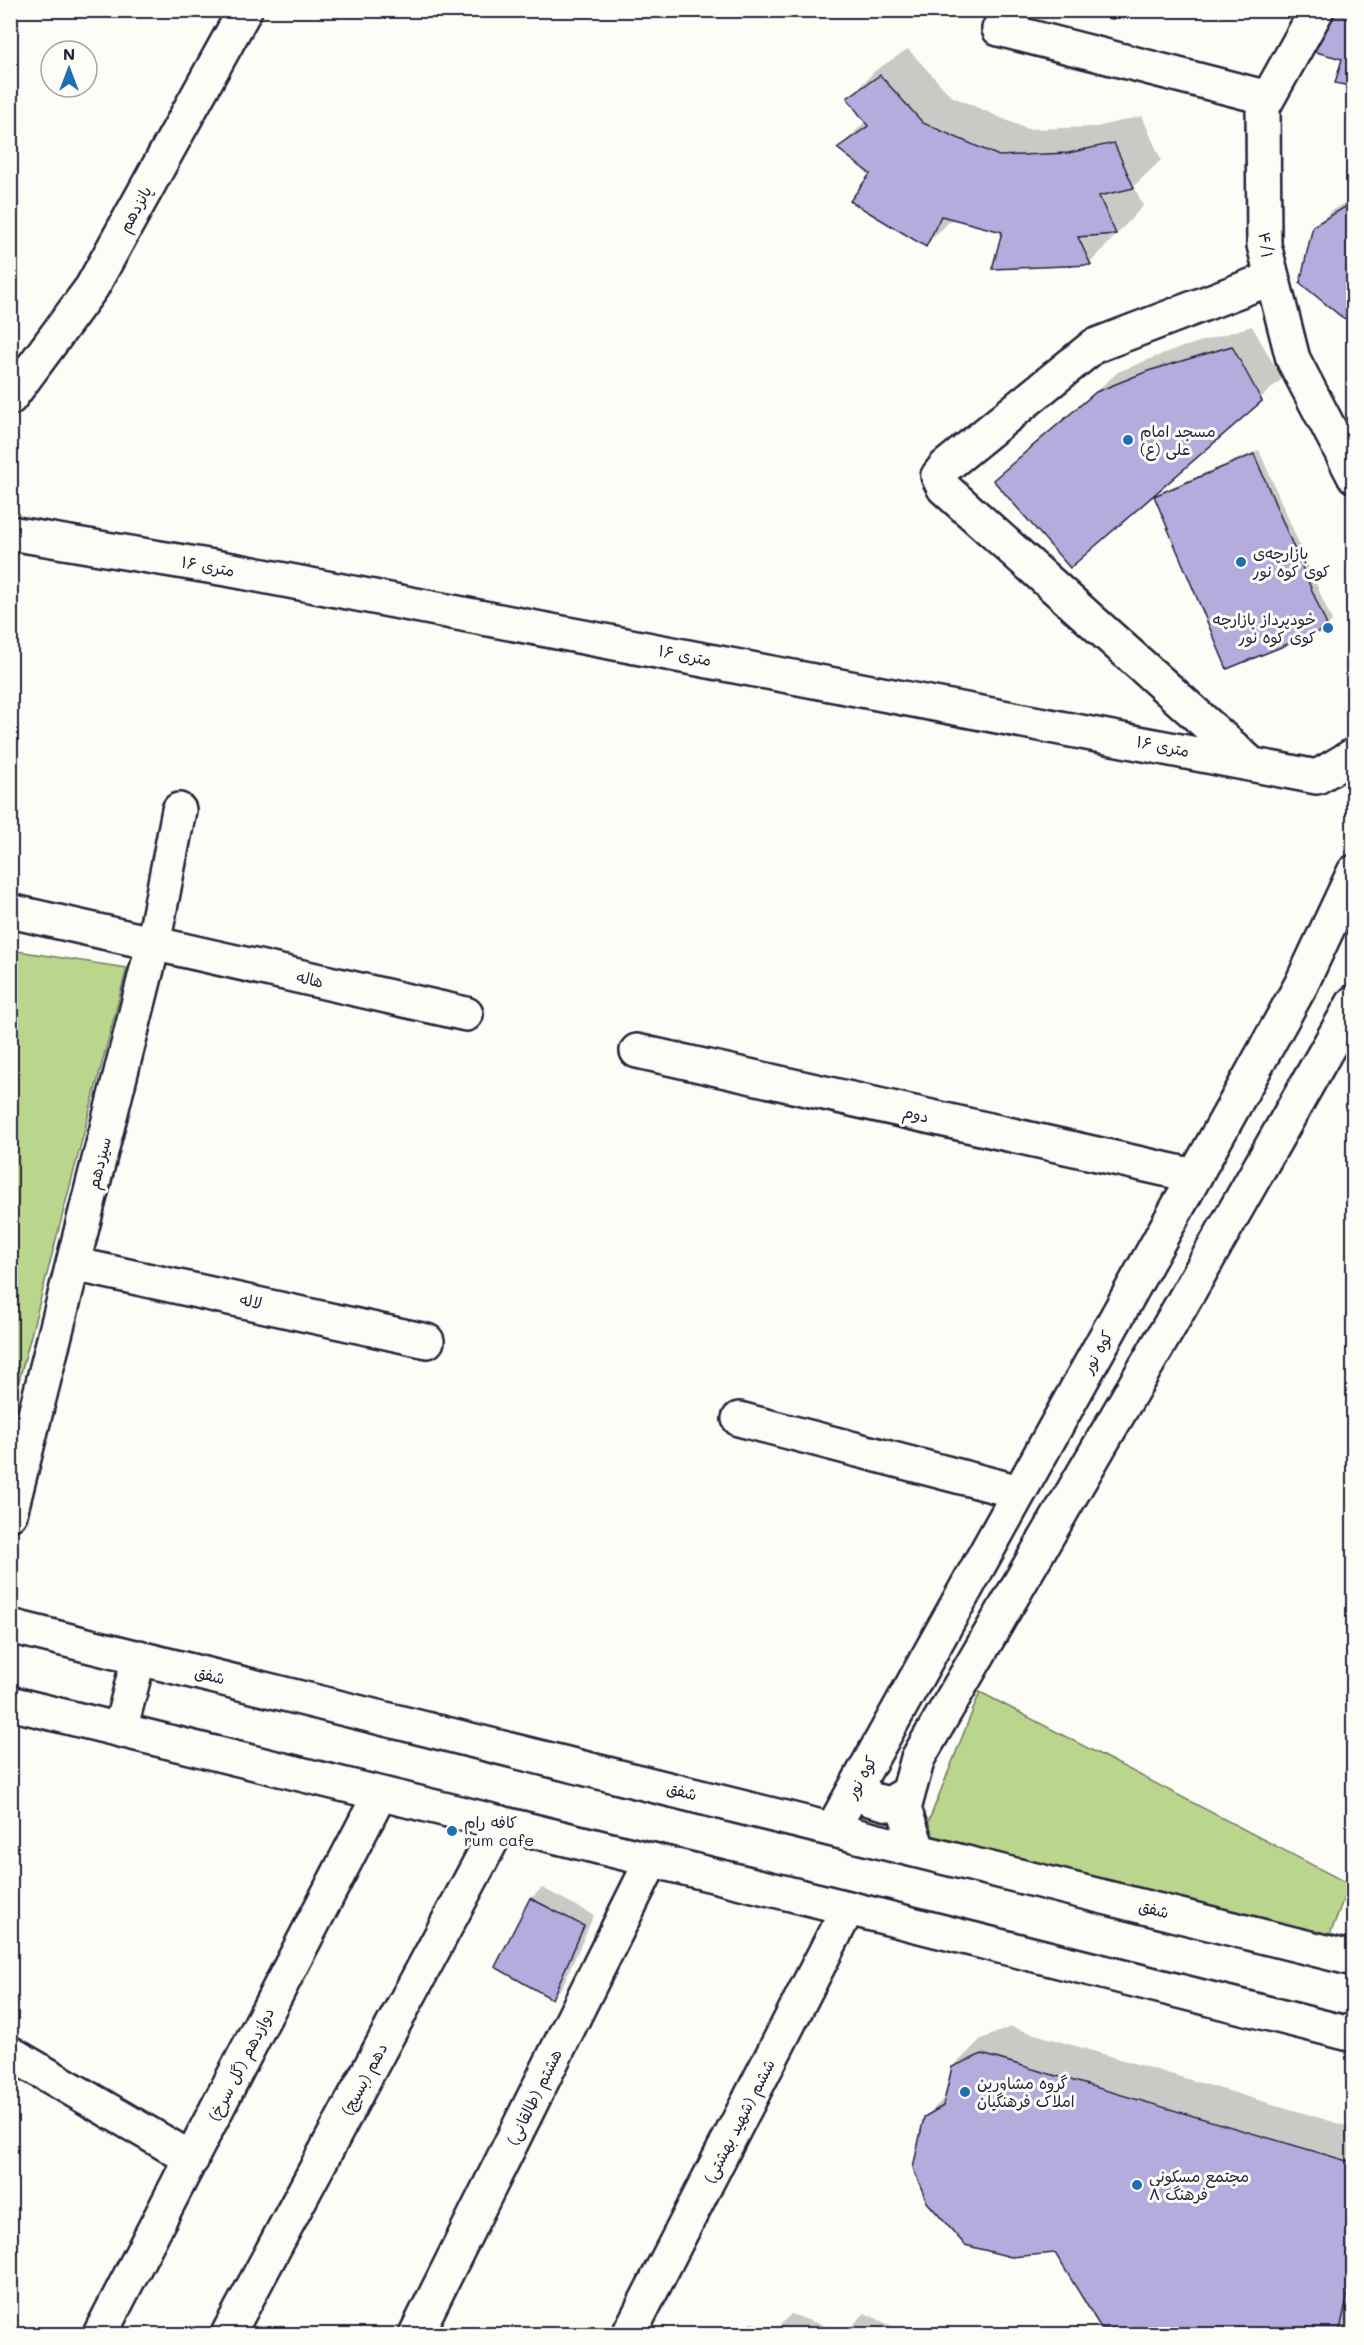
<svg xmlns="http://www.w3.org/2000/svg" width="1364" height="2345" viewBox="0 0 1364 2345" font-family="Mali,'Playpen Sans Arabic',sans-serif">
  <rect width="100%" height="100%" fill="#fdfcf7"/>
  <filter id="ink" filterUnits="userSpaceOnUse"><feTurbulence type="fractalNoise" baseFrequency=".0167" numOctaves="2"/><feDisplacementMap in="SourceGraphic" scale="12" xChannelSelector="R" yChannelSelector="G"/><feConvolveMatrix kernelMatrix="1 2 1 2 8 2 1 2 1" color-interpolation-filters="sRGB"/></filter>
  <g filter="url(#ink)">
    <path fill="#bad68d" stroke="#6e7c64" stroke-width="1.5" d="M11,950l116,18 -113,432 -4,-1z
      M980,1692l369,192 -21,56 -404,-107z"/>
    <path fill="#0003" d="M908,49l43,47 76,33 69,-2 46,-11 19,44 -27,26 9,20 -53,57 -96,5 10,-37 -51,-13 -27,27 -54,-72 -33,-25 27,-27 -17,-23 27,-28z
      M1354,197v121l-39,-91 16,-16z
      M1252,326l30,53 -212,187 -75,-86 123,-108 52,-21z
      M1259,450l73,171 -5,5 -172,-129 5,-5z
      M542,1888l52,27 -32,72 -10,10 -55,-30 34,-69z
      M1011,2027l343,101v206h-194l-58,-7 -46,-76 -131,-133 21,-22 7,-29 28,-28z
      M865,2313l43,21h-169l12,-12 23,9 17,-17 54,19z"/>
    <path fill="#b5acdd" stroke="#22223b" stroke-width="1.5" d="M1080,10h36l-3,9z
      M1311,10h43v77l-19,-4 7,-24 -45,-12z
      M880,75l43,48 76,33 69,-3 46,-10 20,45 -35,8 17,38 -38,3 13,28 -99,4 10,-37 -61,-16 -15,31 -76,-46 20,-27 -33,-26 31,-22 -21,-28z
      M1345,207l9,2v111l-11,-2 -43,-35 13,-57z
      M1232,346l30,55 -192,167 -77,-88 103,-88 52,-21z
      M1254,454l74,174 -101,41 -73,-173z
      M530,1898l54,28 -32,73 -57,-32z
      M982,2054l372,109v105l-15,66h-191l-47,-6 -46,-75 -44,4 -46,-12 -38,-43 -14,-34 11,-51 19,-11 9,-39z"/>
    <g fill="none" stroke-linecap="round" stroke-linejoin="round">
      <g stroke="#22223b" stroke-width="38">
        <path id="street" d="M1317,10l-54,97 1,138 29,114 61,117
          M999,29l269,69
          M10,398l82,-111 153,-277
          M10,533l222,37 1085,207 37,-22
          M1249,762l-305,-274 -6,-12 7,-9 149,-121 178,-68
          M10,911l456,103
          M637,1051l558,125
          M73,1264l354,77
          M739,1419l280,73
          M10,1514l143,-569 26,-135
          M10,2053l182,106
          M100,2334l280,-540
          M228,2334l273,-511
          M416,2334l236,-474
          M629,2334l219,-426"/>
      </g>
      <g stroke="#22223b" stroke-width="38">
        <path id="secondary" d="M10,1626l1344,333
          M10,1703l838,205 506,127
          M120,1730l19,-73
          M859,1782l10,17 20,5 19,-11
          M833,1828l468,-843 53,-113
          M918,1849l-14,-40 14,-51 252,-433 184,-323"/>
      </g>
      <use href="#street" stroke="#fdfcf7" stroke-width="33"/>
      <use href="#secondary" stroke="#fdfcf7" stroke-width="33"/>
    </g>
  </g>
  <g fill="#1f6fb2" stroke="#fdfcf7" stroke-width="2">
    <circle cx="1128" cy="440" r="6"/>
    <circle cx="1241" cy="562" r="6"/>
    <circle cx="1328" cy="628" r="6"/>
    <circle cx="452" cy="1831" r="6"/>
    <circle cx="965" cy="2092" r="6"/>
    <circle cx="1137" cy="2185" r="6"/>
  </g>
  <g text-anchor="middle" stroke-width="6" stroke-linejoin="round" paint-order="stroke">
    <g font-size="16" fill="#22223b" stroke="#fdfcf7">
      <text transform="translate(135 209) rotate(-61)" y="6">پانزدهم</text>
      <text transform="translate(1266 245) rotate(83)" y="6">۴/۱</text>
      <text transform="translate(208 566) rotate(10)" y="6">۱۶ متری</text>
      <text transform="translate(685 655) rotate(11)" y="6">۱۶ متری</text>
      <text transform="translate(1163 746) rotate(11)" y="6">۱۶ متری</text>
      <text transform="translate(310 979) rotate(12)" y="6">هاله</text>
      <text transform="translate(916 1114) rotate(13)" y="6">دوم</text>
      <text transform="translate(99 1163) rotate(-76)" y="6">سیزدهم</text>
      <text transform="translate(251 1301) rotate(12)" y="6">لاله</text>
      <text transform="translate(1097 1352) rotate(-61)" y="6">کوه نور</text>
      <text transform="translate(210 1675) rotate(14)" y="6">شفق</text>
      <text transform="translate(861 1777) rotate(-61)" y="6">کوه نور</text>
      <text transform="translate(682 1791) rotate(14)" y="6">شفق</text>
      <text transform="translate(1154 1909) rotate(14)" y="6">شفق</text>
      <text transform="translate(241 2064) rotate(-63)" y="6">دوازدهم (گل سرخ)</text>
      <text transform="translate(364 2079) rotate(-62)" y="6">دهم (بسیج)</text>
      <text transform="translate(534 2097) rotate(-64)" y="6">هشتم (طالقانی)</text>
      <text transform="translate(739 2121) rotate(-63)" y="6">ششم (شهید بهشتی)</text>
    </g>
    <g font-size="16" fill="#22223b" stroke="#fdfcf7" text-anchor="start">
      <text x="1140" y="437">مسجد امام<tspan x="1140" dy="18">علی (ع)</tspan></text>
      <text x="1253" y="559">بازارچه‌ی<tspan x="1253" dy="18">کوی کوه نور</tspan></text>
      <text x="1316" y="625" text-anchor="end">خودپرداز بازارچه<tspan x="1316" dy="18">کوی کوه نور</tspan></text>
      <text x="464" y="1828">کافه رام<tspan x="464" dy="18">rum cafe</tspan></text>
      <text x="977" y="2089">گروه مشاورین<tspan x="977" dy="18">املاک فرهنگیان</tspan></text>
      <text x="1149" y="2182">مجتمع مسکونی<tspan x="1149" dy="18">فرهنگ ۸</tspan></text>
    </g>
  </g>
  <rect width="1364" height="2345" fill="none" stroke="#fdfcf7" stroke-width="36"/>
  <rect x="18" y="18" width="1328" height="2309" fill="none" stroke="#22223b" stroke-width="2" filter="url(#ink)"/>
  <g transform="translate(69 69)"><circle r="28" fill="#fdfcf7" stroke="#a5a5ac" stroke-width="1.5"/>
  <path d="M0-4.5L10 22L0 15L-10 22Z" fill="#1f6fb2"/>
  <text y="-9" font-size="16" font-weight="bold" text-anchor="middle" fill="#22223b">N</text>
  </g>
</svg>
